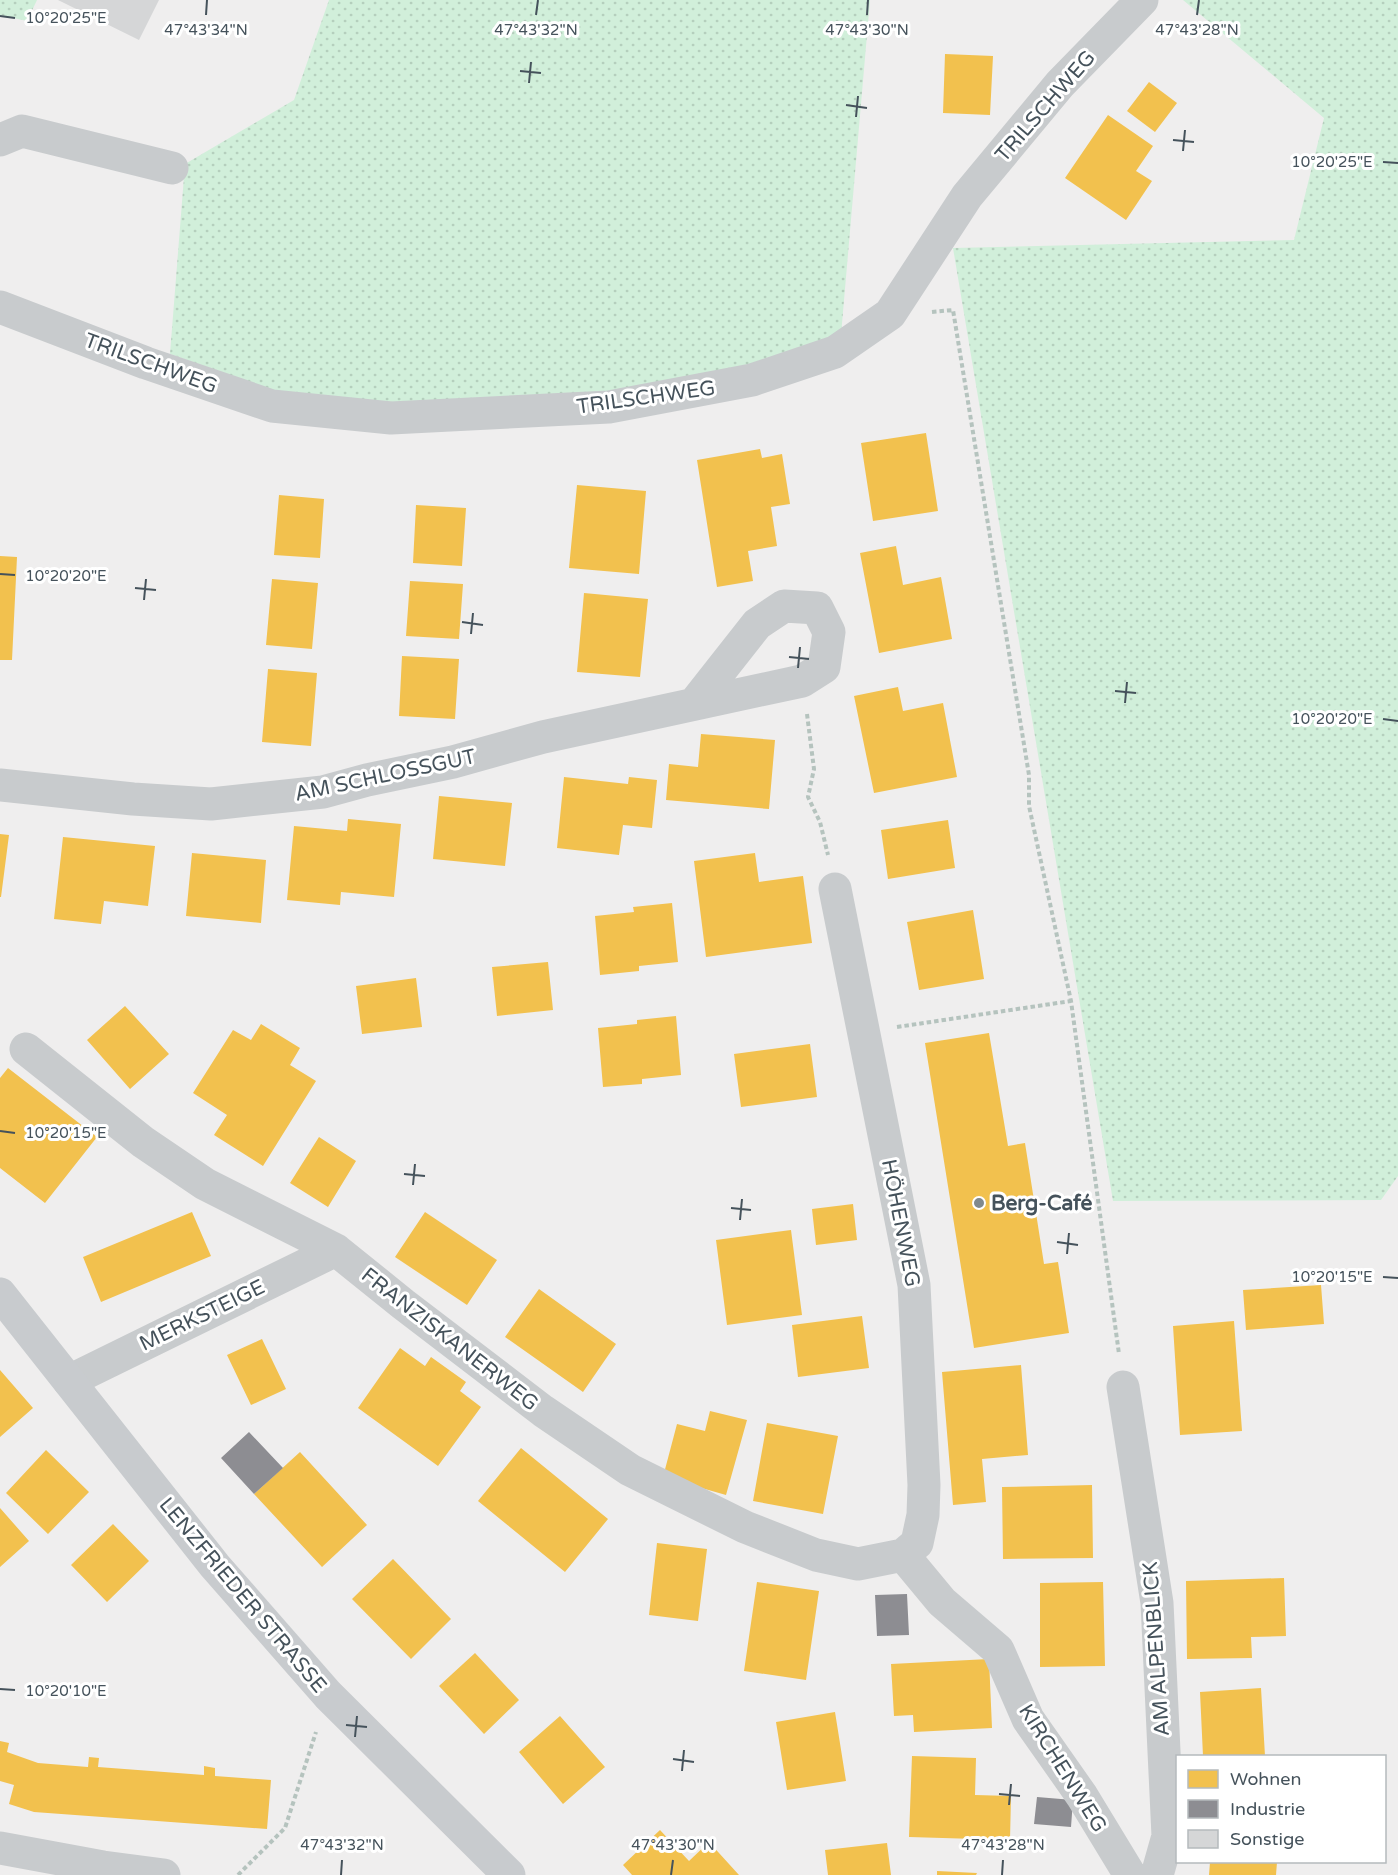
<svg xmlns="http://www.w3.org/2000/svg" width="1398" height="1875" viewBox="0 0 1398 1875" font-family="'Varela Round',sans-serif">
  <defs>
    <pattern id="grass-dots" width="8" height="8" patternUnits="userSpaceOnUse" patternTransform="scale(1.5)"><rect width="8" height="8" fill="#d1efda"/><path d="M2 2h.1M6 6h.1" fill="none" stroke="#b5cfbd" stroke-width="1.8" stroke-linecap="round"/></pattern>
  </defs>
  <rect width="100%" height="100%" fill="#efeeee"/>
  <path fill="url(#grass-dots)" d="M0,0h37l-10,21 -27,-6z
    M329,0h541l-29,335 -86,34 -147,27 -216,11 -116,-16 -106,-37 15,-190 109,-64z
    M1183,0h215v1176l-17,24 -268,1 -160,-953 341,-8 30,-122z"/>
  <path fill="#f2c14e" d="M945,54l48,2 -3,59 -47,-2z
    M1149,82l28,21 -22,29 -28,-21z
    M1108,115l45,31 -17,25 16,10 -26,39 -61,-42z
    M926,433l12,78 -65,10 -12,-78z
    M760,449l2,9 20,-4 8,50 -19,3 6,39 -29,5 5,30 -36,6 -20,-127z
    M577,485l69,6 -7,83 -70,-6z
    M279,495l45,4 -4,59 -46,-3z
    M416,505l50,3 -4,58 -49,-3z
    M896,546l7,39 38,-8 11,62 -73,14 -19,-100z
    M0,556l17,1 -5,103h-12z
    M272,579l46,4 -6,66 -46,-4z
    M410,581l53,3 -4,55 -53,-3z
    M584,593l64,6 -8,78 -63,-5z
    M402,656l57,3 -4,60 -56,-3z
    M268,669l49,4 -6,73 -49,-4z
    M898,687l5,24 40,-8 14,74 -83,16 -20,-97z
    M701,734l74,6 -6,69 -103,-9 3,-36 29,3z
    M564,777l64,7 1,-7 28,3 -5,48 -29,-3 -4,30 -62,-7z
    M439,796l73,7 -7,63 -72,-7z
    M348,819l53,5 -7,73 -53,-5 -1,13 -53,-5 7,-74 53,5z
    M948,820l7,48 -67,11 -7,-49z
    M0,834l9,1 -8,62h-1z
    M63,837l92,9 -7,60 -44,-5 -3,23 -47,-5z
    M192,853l74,7 -5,63 -75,-7z
    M755,853l4,29 44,-6 9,67 -106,14 -12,-96z
    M672,903l6,59 -39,4v5l-39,4 -5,-59 39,-4 -1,-5z
    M973,910l11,69 -65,11 -12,-68z
    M548,962l5,48 -56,6 -5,-49z
    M416,978l6,49 -60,7 -6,-48z
    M125,1006l44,48 -39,35 -43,-49z
    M676,1016l5,59 -39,4v5l-39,3 -5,-59 39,-4v-4z
    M261,1024l39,24 -10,17 26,16 -53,85 -49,-31 13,-20 -34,-22 40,-63 18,10z
    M989,1033l19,113 17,-3 19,121 14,-2 11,71 -95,15 -49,-305z
    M810,1044l7,53 -76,10 -7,-53z
    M8,1068l89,69 -52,66 -45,-35v-90z
    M319,1137l37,24 -28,46 -38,-24z
    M853,1204l4,36 -41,5 -4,-36z
    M192,1212l19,44 -110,46 -18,-45z
    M425,1212l72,48 -30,45 -72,-48z
    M791,1230l11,85 -75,10 -11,-85z
    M1321,1285l3,39 -78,6 -3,-40z
    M539,1289l77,55 -33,48 -78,-55z
    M862,1316l7,52 -71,9 -6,-52z
    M1234,1321l8,110 -62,4 -7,-109z
    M262,1339l24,50 -35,16 -24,-50z
    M400,1348l25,18 6,-9 35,25 -6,9 21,16 -43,59 -80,-58z
    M1021,1365l7,90 -46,4 4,43 -33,3 -11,-133z
    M0,1370l33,38 -33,29z
    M710,1411l37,9 -21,75 -63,-18 14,-53 28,7z
    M767,1423l71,13 -15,78 -70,-13z
    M521,1448l87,71 -43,53 -87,-71z
    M46,1450l43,42 -41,42 -42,-41z
    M300,1452l67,73 -45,42 -68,-73z
    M1092,1485l1,73 -90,1 -1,-72z
    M0,1508l29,33 -29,26z
    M113,1524l36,37 -42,41 -36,-37z
    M657,1543l50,6 -9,72 -49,-6z
    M393,1559l58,60 -40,40 -59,-60z
    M1284,1578l2,58 -35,1 1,21 -65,1 -1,-78z
    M757,1582l62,9 -13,89 -62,-9z
    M1103,1582l2,84 -65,1v-84z
    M475,1653l44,47 -35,34 -45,-48z
    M989,1659l3,69 -78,4 -1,-17 -19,1 -3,-52z
    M1261,1688l4,68h-62l-3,-64z
    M835,1712l11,69 -59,9 -11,-68z
    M560,1716l45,51 -42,37 -44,-52z
    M0,1741l9,2 -2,9 31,11 50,4 1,-10 10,1 -1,9 106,8v-9l11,2v8l56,4 -4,49 -233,-17 -25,-8 5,-19 -14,-4z
    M912,1756l64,2 -1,37 36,1 -1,44 -101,-3z
    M660,1830l29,31 20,-19 30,33h-107l-9,-10z
    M887,1843l4,32h-63l-3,-25z
    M1210,1862h67l-1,13h-67z
    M937,1871l40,2 -1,2h-39z"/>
  <path fill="#8d8d92" d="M249,1432l34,36 -29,26 -33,-36z
    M907,1594l2,41 -32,1 -2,-41z
    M1037,1797l36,3 -2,27 -37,-3z"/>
  <path fill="#d5d6d7" d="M58,0h101l-20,40z"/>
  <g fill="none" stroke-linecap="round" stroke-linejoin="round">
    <path stroke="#b5c3be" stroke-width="4" stroke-dasharray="4.5 3" stroke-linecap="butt" d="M932,312l21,-2 76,465v31l42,195 48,353
      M807,714l7,55 -6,28 12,25 8,33
      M897,1027l174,-26
      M238,1875l47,-47 31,-96"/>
    <path stroke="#c8cbcd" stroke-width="33" d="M0,140l22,-9 150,37
      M0,307l146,56 126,43 119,12 218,-11 143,-27 83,-28 55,-38 77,-118 93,-112 82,-84
      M0,785l133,14 78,5 112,-12 44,-12 86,-18 90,-25 259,-56 22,-14 5,-35 -12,-24 -33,-2 -27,18 -63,80
      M835,889l79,396 10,200 -1,30 -6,28 -14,12
      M26,1049l117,93 62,42 131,66 67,54 140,107 87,59 115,57 71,28 42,9 45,-9
      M69,1381l267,-131
      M1123,1387l34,216 11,233 -11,39
      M903,1555l39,47 56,48 30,69 54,77 48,79
      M0,1848l103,19 61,8"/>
    <path stroke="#c8cbce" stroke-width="33" d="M0,1294l215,272 113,129 181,180"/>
  </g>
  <path fill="none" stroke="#45525b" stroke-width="2" d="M206,15l1,-15M536,15l2,-15M867,15l1,-15M1197,15l2,-15M0,16l15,2M520,71l21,2M529,83l2,-21M846,105l21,3M856,117l2,-21M1173,140l21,2M1183,151l2,-21M1383,162l15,1M0,574l15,1M135,588l21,2M144,600l2,-21M462,622l21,3M471,634l2,-21M789,657l20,2M798,668l2,-21M1115,691l21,2M1125,703l2,-21M1383,719l15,2M0,1131l15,2M404,1174l21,2M413,1185l2,-21M731,1208l20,2M740,1220l2,-21M1057,1242l21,3M1067,1254l2,-21M1383,1277l15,1M0,1689l15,1M346,1725l21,2M355,1737l2,-21M673,1759l21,3M682,1771l2,-21M999,1794l21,2M1009,1805l2,-21M341,1875l1,-15M671,1875l2,-15M1002,1875l1,-15"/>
  <circle fill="#80898e" stroke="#fff" stroke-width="2" cx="979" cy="1203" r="6"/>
  <g text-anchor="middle" stroke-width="6" stroke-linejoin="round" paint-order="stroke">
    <g font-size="21" fill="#45525b" stroke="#fff">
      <text transform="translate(1045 106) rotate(-49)" y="7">TRILSCHWEG</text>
      <text transform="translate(151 363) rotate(20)" y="7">TRILSCHWEG</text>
      <text transform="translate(646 397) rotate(-8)" y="7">TRILSCHWEG</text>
      <text transform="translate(385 775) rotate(-12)" y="7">AM SCHLOSSGUT</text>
      <text transform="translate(901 1223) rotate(79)" y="7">HÖHENWEG</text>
      <text transform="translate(202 1315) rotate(-26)" y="7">MERKSTEIGE</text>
      <text transform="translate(450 1339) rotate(38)" y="7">FRANZISKANERWEG</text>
      <text transform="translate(243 1595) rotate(50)" y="7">LENZFRIEDER STRASSE</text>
      <text transform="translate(1156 1649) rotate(-94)" y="7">AM ALPENBLICK</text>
      <text transform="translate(1063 1768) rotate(58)" y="7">KIRCHENWEG</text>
    </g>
    <g font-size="21" font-weight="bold" fill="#45525b" stroke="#fff" text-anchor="start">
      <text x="991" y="1210">Berg-Café</text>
    </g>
  </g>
  <g font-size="15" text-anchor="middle" fill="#45525b" stroke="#fff" stroke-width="6" stroke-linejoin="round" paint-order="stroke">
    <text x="66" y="23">10°20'25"E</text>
    <text x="206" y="35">47°43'34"N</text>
    <text x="536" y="35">47°43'32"N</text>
    <text x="867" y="35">47°43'30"N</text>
    <text x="1197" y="35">47°43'28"N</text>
    <text x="1332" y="167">10°20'25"E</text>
    <text x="66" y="581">10°20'20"E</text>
    <text x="1332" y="724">10°20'20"E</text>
    <text x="66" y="1138">10°20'15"E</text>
    <text x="1332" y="1282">10°20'15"E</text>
    <text x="66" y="1696">10°20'10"E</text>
    <text x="342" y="1850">47°43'32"N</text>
    <text x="673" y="1850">47°43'30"N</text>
    <text x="1003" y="1850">47°43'28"N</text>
  </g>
  <rect x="1176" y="1755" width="210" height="108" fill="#ffffff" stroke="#b5babd" stroke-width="1.5"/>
  <rect x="1188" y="1770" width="30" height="18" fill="#f2c14e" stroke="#b5babd" stroke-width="1.5"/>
  <text x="1230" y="1785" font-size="18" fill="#45525b">Wohnen</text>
  <rect x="1188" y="1800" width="30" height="18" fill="#8d8d92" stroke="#b5babd" stroke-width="1.5"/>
  <text x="1230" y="1815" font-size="18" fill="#45525b">Industrie</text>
  <rect x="1188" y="1830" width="30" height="18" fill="#d5d6d7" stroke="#b5babd" stroke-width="1.5"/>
  <text x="1230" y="1845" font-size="18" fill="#45525b">Sonstige</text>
</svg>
